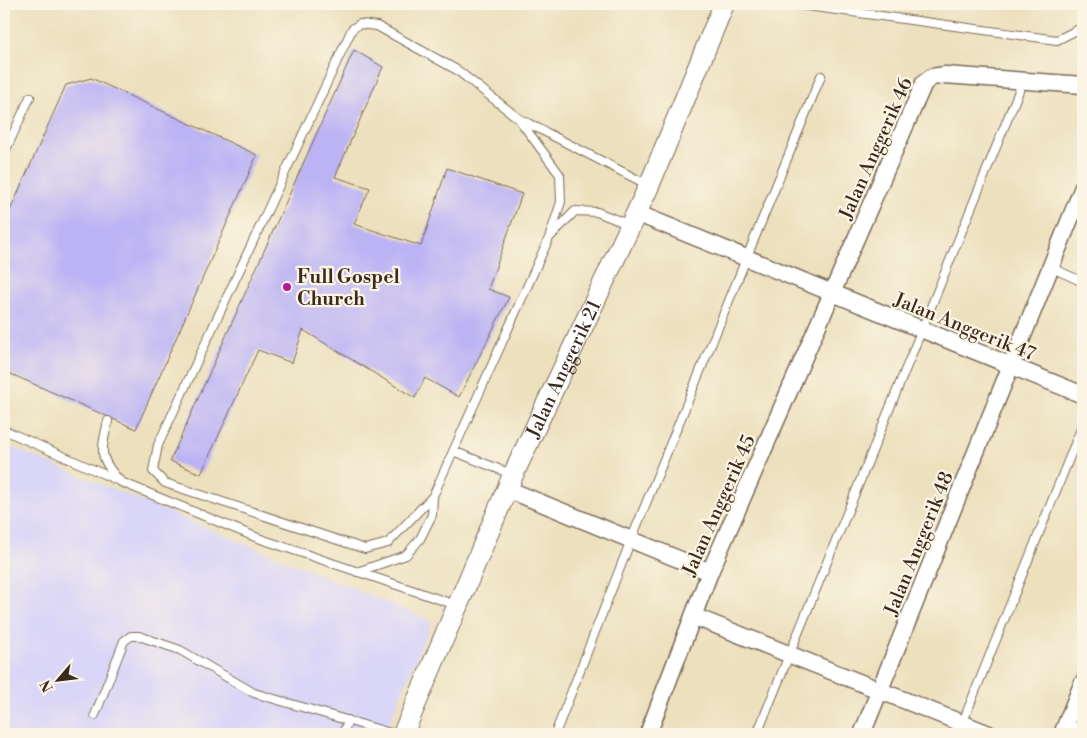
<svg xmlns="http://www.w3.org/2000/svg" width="1087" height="738" viewBox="0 0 1087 738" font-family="'Libre Bodoni',serif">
  <rect width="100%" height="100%" fill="#fcf5e5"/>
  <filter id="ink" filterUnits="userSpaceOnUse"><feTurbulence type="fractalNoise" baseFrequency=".02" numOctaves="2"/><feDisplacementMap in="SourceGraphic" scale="10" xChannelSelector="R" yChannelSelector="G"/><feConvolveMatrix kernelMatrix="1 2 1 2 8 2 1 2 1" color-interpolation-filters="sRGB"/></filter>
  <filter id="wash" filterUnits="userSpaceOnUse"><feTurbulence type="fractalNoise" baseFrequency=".0096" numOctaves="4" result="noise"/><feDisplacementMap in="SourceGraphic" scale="20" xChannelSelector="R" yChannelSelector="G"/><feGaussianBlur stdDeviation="1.12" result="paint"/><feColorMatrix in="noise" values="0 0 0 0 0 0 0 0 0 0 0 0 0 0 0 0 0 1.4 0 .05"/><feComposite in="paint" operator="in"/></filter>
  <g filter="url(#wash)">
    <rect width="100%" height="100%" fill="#ece0bd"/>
    <path fill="#dad6f7" d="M4,444l428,177 -47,113h-381z"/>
    <g id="blocks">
      <path fill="#bcb3f4" d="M354,50l29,17 -48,110 35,11 -16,36 67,22 26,-78 75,26 -34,95 21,8 -50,100 -34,-19 -10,20 -112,-68 -11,33 -34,-13 -57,124 -31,-13z
        M91,78l166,77 -121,274 -132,-58v-147l62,-139z"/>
    </g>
  </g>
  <g filter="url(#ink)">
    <use href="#blocks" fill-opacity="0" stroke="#796a56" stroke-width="1"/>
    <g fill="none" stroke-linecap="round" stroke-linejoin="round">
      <g stroke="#796a56" stroke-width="10">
        <path id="service" d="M793,4l264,36 26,-13
          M360,24l17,2 80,44 61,48 42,57 1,27 -12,36 -116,258 -45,47 -23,6 -200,-66 -12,-12 5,-26 194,-416z
          M520,119l128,66
          M4,154l26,-57
          M550,237l25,-26 22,1 33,13
          M1050,267l33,15
          M108,421c-7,31 -10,37 13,61l137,56 198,67
          M4,430l113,50
          M453,451l58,23
          M357,572l49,-17 14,-16 12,-24 1,-19
          M95,715l29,-74 7,-5h8l41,14 74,43 140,41
          M343,734l5,-14
          M555,734l76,-194 190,-464
          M757,734l266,-653
          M958,734l125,-310"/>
      </g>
      <g stroke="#796a56" stroke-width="19">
        <path id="minor" d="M636,213l447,182
          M507,489l203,83
          M693,616l296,118
          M1065,727l18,7
          M648,734l62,-162 214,-489 8,-6 13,-2 138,10
          M862,734l221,-547
          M1062,734l21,-52"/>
      </g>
      <g stroke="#796a56" stroke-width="22">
        <g id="tertiary">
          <path id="s1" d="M403,734l110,-259 136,-289 75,-182"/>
        </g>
      </g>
      <use href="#service" stroke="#fff" stroke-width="8"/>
      <use href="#minor" stroke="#fff" stroke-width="16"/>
      <use href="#tertiary" stroke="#fff" stroke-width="20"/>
    </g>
  </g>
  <circle fill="#b5179e" stroke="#fcf5e5" stroke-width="2" cx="287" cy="287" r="5"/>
  <g text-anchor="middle" stroke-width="4.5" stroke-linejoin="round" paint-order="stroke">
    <g font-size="19" fill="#3b2a1e" stroke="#fcf5e5">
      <text transform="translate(875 148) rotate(-66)" y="7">Jalan Anggerik 46</text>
      <text transform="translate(965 326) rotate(22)" y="7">Jalan Anggerik 47</text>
      <text dy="7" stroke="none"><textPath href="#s1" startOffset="399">Jalan Anggerik 21</textPath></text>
      <text transform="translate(718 505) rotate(-66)" y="7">Jalan Anggerik 45</text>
      <text transform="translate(918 543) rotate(-68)" y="7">Jalan Anggerik 48</text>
    </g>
    <g font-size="19" font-weight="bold" fill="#3b2a1e" stroke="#fcf5e5" text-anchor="start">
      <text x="297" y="283">Full Gospel<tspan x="297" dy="22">Church</tspan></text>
    </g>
  </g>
  <rect width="1087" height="738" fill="none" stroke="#fcf5e5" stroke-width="20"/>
  <g transform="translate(58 680) rotate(242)" stroke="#fcf5e5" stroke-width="4" paint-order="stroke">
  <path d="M0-4L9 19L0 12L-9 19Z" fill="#3b2a1e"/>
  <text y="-8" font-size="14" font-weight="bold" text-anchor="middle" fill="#3b2a1e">N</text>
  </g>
</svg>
